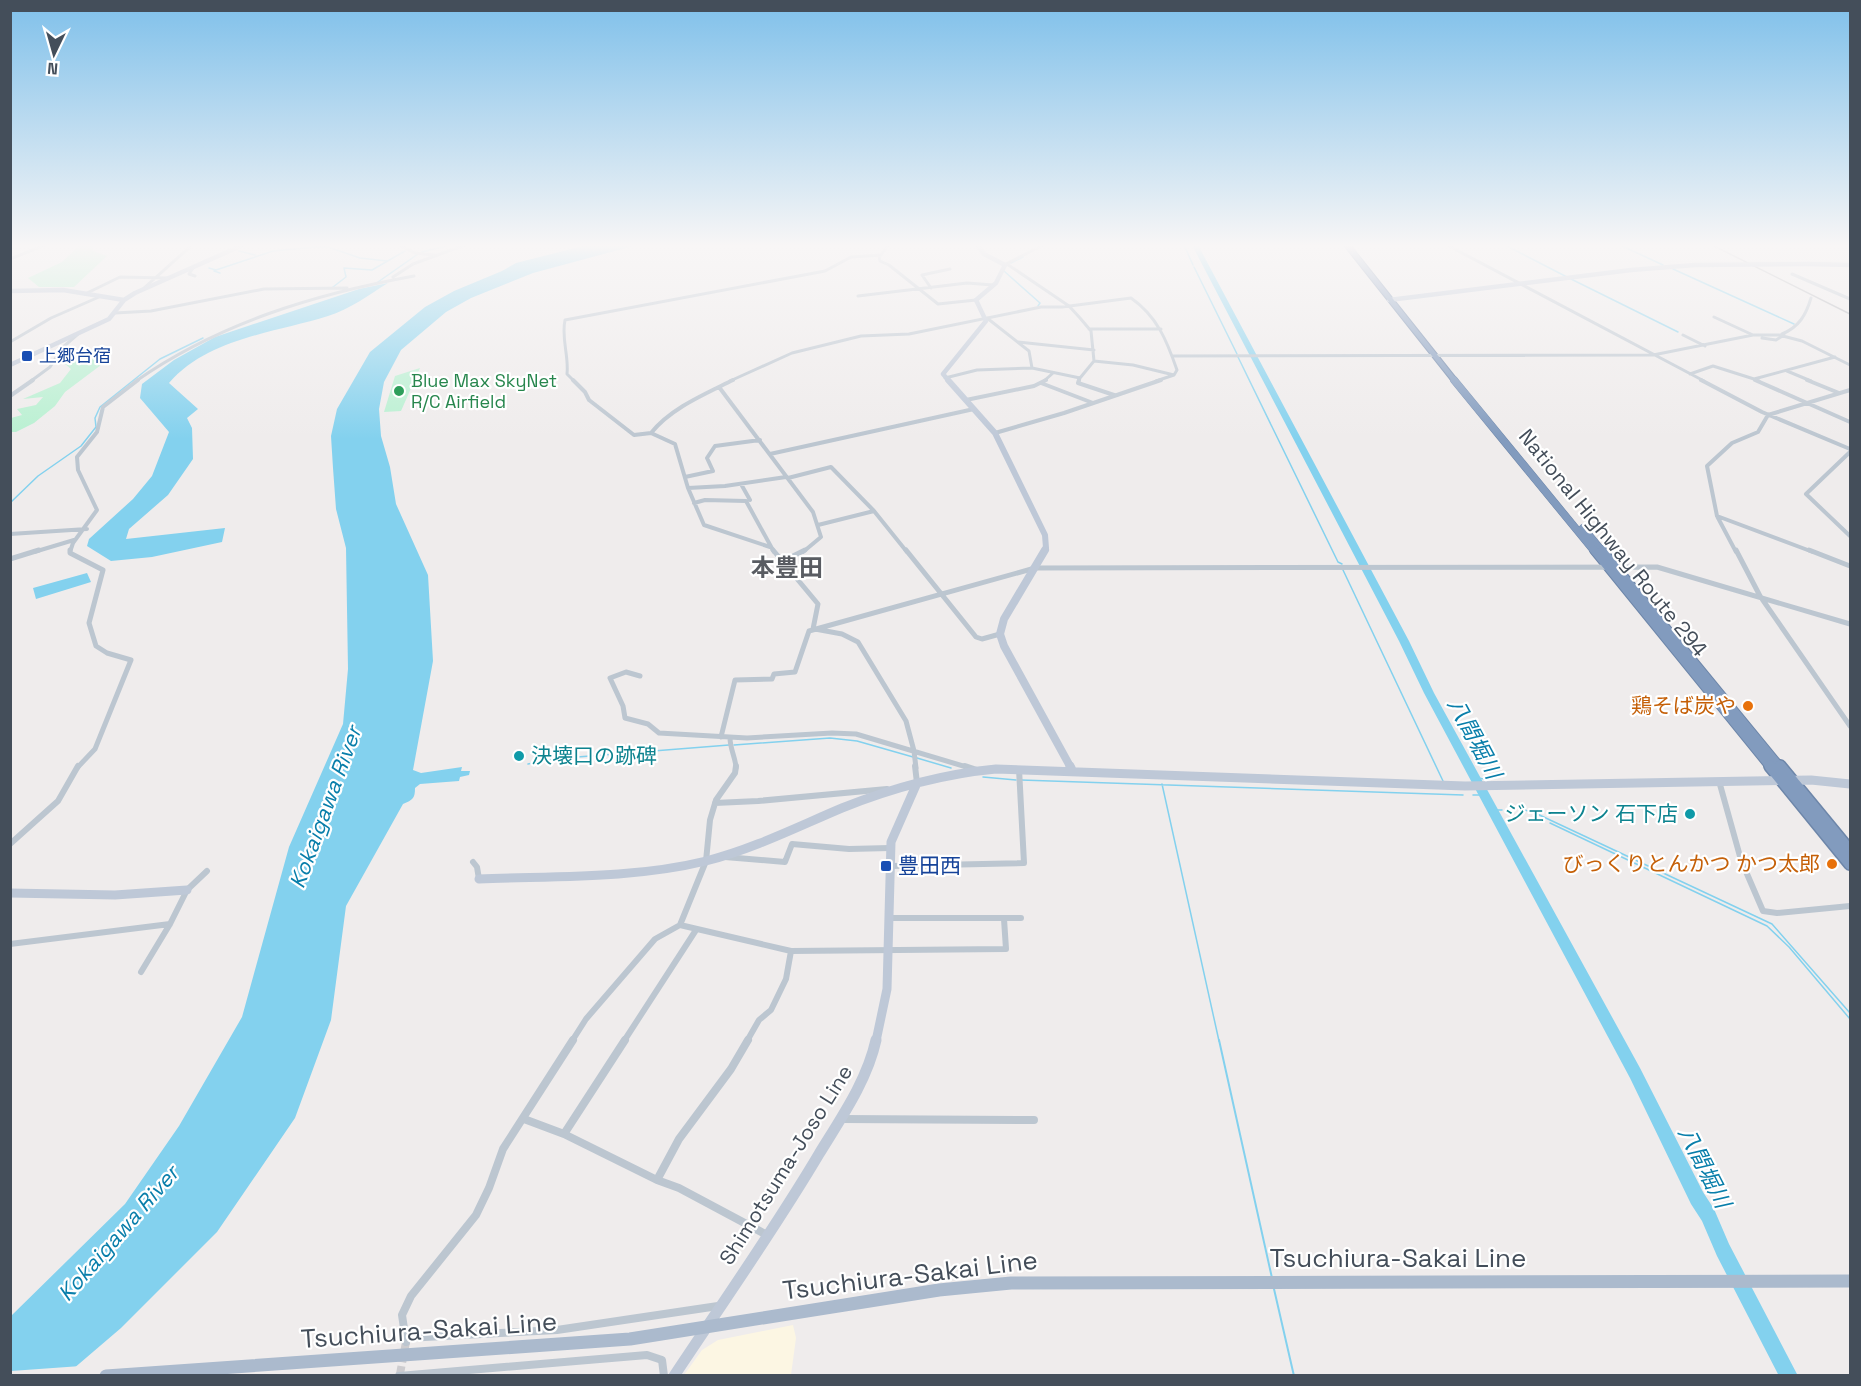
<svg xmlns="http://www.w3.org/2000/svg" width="1861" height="1386" viewBox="0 0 1861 1386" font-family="'Space Grotesk','Noto Sans JP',sans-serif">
  <rect width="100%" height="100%" fill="#efecec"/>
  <path fill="#fcf6e3" d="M793,1325l3,13 -5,37h-107l18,-25 16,-10z"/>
  <path fill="#b8f0d1" d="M80,245h13v6l14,5 -33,31h-35l-11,-9 34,-16z
    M96,354l13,5 -44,33 -10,14 -21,17 -18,9h-5v-14l11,-3 -5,-6 19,-4 7,-8 -20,2 37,-16 11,-14 -6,-5 23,-9z
    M420,368l-19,43 -17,1 11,-36z"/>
  <path fill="#83d1ee" d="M587,245h50l-104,28 -62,25 -25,14 -45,38 -17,32 -5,27 2,27 9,31 6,37 32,71 5,86 -20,109 8,3 41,-6 -1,4h9l-1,4 -9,2 -1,4 -39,3 -5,4c0,10 -2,12 -12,16l-57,102 -15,114 -36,98 -78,114 -96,96 -55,47 -55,1v-60l114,-112 54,-78 63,-109 47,-170 54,-123 5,-55 -2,-121 -10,-39 -3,-41 -2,-32 6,-27 33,-57 55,-45 29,-16 48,-20 14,-8z
    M388,283c-18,11 -39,27 -60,33 -54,17 -120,22 -159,67l29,26 -11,9 5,10 1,31 -25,36 -39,34 -3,10 99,-11 -3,14 -70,15 -41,4 -24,-15 2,-7 44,-40 19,-23 17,-44 -29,-34 2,-14 32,-24 41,-23 144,-48z
    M87,573l4,9 -55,17 -3,-11z"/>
  <path fill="#efecec" d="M81,1366l-11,10 -59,-1v-4z"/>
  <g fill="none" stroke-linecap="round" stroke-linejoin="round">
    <path stroke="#83d1ee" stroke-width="1.5" d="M1184,245l9,20
      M1505,245l62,32
      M1620,245l43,20
      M239,251l16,4
      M422,252l28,-7
      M1011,263l12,-6
      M1194,267l43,87
      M209,268l7,2 57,-19 42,-4h13l32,11 27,3
      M1673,269l121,55
      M216,270l-2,1 6,2
      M1004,271l36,32 -2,3
      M1571,279l107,53
      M378,282l40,-28
      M333,287l13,-10 -2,-9 28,2 33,-19
      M1238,357l100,205 4,2
      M10,503l28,-27 43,-30 15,-19 -1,-9 5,-11 60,-48 43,-21
      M1343,570l100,211
      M734,745l96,-7 27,3 56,16
      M917,758l34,10
      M528,764l24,-5 177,-14
      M983,777l33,3
      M1476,778l9,1
      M1021,780l442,15
      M1162,784l57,257
      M1473,795h11
      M1491,810h11
      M1524,810l9,2 239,112 78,89
      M1550,823l217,103 22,21 61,72"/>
    <path stroke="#83d1ee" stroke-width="2" d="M1219,1040l53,238
      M1274,1289l20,87"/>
    <path fill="#83d1ee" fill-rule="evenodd" d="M1192,245h6l211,396 25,52 206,375 63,124 11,17 15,35 69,132h-19l-62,-120 -15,-35 -11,-17 -61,-126 -206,-385 -25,-52z"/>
    <path stroke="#cdcccf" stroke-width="8" stroke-dasharray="8 4" stroke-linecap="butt" d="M400,1374l6,-32"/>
    <g stroke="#6d86a9" stroke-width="7">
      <path id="highway-far3" d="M1347,245l108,136"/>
    </g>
    <g stroke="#6d86a9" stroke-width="8">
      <path id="highway-far2" d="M1454,380l141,172
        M1583,528l20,24"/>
    </g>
    <g stroke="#6d86a9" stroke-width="10">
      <path id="highway-far1" d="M1594,550l177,218
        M1602,550l179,218"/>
    </g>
    <g stroke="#6d86a9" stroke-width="14">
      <path id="highway" d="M1770,766l80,98
        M1780,766l70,85"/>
    </g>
    <path stroke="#bcc6d0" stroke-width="3" d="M399,245l16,8 19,2
      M1447,245l257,136
      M879,256l1,5 9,4 49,39 38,-4
      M10,259l35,-14
      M1006,264l37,-19
      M1007,264l62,42 11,12 11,13 3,30 -14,17
      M193,268l-4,6 6,2
      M1792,274l58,25
      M393,277l20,-13 52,-19
      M144,288l48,-43
      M931,288l-9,-13 28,-6
      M85,294l35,-17 48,1
      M858,296l109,-13 26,2
      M115,313l36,-2 113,-22 83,-1
      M1714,317l39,18
      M987,318l42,33 3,17
      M1089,329h72
      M1782,334c17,-7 24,-19 29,-36
      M1683,335l22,11
      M1762,338l14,2 8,-5
      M10,342l41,-24 48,-21
      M1018,342l76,8
      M1172,356l481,-1 100,-20h26l23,6 48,24
      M1094,361l39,4 41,10
      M1787,371l24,10
      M1690,374l23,-8 41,13
      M945,378l32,-8 55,-2 48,10
      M31,381l19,-14 12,-19 16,-14
      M136,381c83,-58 179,-87 278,-105
      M574,381l-7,-7c2,-19 -6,-35 -2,-54l260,-49 26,-14 30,-2 7,-10
      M730,381l62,-28 69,-17 48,-2 132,-27h21l69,-9c26,18 36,43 46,72l-3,5
      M1044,381l9,-8
      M1079,381l1,-3
      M1156,381l18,-6
      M1759,381l-5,-2 81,-22"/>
    <path stroke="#bcc6d0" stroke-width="4" d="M573,380l12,12 4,8 45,35 17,-2 24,11 13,44 16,37 66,22
      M1079,380l-1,3 36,12
      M1701,380l61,32 88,37
      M1755,380l95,42
      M1807,380l32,13
      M1041,383l52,20
      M719,387l94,125 8,25 -18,15
      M10,396l23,-16
      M966,400l68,-14 12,-6
      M651,433c20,-25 54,-39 82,-53
      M995,433l69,-20 97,-33
      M1850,452l-44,42 44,42
      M770,454l204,-45
      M685,477l28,-6 -6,-13 8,-12 45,-6
      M788,478l43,-11 43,44 33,41
      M741,484l9,16
      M688,488l37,-2 61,-9
      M694,503l11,-3 41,1 28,51
      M1717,516l96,36
      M818,525l56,-14
      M10,534l77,-5
      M34,552l40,-12
      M70,552l3,-9 24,-33 -19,-40 -1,-13 20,-25 6,-25 35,-27
      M1736,552l-19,-36 -10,-50 25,-23 26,-11 10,-17 82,-25"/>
    <path stroke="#bcc6d0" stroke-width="5" d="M70,550v3l33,17 -14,53 7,23 11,7 24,7 -36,89 -18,19
      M773,550l45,54 -5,25
      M906,550l70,87 6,2 18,-5
      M1736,550l24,46 90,130
      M1809,550l41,16
      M10,559l29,-9
      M781,562l24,-12
      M815,629l27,5 16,8 48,79 8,30 2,17
      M640,676l-14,-4 -16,6 13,28 2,12 23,6 11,9 88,5 85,-5 24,1 114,34
      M721,737l14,-57 37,-1 2,-5 21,-2 14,-41 226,-63 622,-1 193,57
      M730,738c0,11 6,21 6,30"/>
    <path stroke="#bcc6d0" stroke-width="6" d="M915,766l2,17
      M965,766l12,4
      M1719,781l22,79 22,51 14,2 73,-7
      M715,803l43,-2 129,-12
      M10,844l48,-43 20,-35
      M725,857l60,5 7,-18 57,5 41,-1
      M473,862l4,5 2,12
      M890,866l134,-3 -5,-94
      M889,918h132
      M680,925l111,26 215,-2 -2,-30
      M10,944l160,-20
      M141,972l29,-48 17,-34 20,-19
      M572,1041l14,-22 69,-80 25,-14 26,-64 4,-41 6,-20 19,-27 1,-7
      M624,1041l72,-111
      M747,1041l12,-21 12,-10 15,-31 5,-28"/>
    <path stroke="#bcc6d0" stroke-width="8" d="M524,1119l40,15 93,46 22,8 88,47
      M841,1119l193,1
      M564,1134l61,-94
      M657,1180l22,-41 52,-70 17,-29
      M406,1338l151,-8 161,-24
      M406,1342l-4,-27 9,-19 65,-81 13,-27 14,-39 70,-109
      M399,1376l248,-21 15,5 2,16"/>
    <path stroke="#bec8d7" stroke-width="4.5" d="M1808,264l42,1
      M10,291l53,-1 61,10
      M1389,300l242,-30 64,-5
      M10,365l99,-46 15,-19 11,-7 108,-48
      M949,381l-6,-7 43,-53 -10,-21 20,-17 9,-18 -21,-11 -7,-9"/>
    <path stroke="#bec8d7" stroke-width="6" d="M948,380l47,53 50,102 1,13 -2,4"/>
    <path stroke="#bec8d7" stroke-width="8" d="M1045,550l-41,69 -4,15 4,12 67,122"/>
    <path stroke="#bec8d7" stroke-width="9" d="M1070,766l3,6
      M479,879c75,-3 153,0 227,-18 47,-12 91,-34 136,-53 50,-20 100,-34 154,-39l469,17 346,-6 39,4
      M10,893l105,2 72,-5
      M876,1041l11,-52 4,-147 26,-59"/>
    <path stroke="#bec8d7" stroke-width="11" d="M674,1376c49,-74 100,-146 145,-222 22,-36 48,-73 57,-114"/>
    <path stroke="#abbacd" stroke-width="13" d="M106,1376l524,-37 309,-49 72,-7 839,-2"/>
    <use href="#highway-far3" stroke="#829bbe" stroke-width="5"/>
    <use href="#highway-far2" stroke="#829bbe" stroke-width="7"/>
    <use href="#highway-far1" stroke="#829bbe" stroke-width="8"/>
    <use href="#highway" stroke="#829bbe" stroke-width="11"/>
    <path stroke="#aeb1b7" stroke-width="1.5" d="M1712,245l138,69"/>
    <path stroke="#bec8d7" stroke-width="4.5" d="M1695,265l113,-1"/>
  </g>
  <linearGradient id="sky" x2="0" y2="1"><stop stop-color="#7fc0ea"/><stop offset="0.56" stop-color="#f8f6f6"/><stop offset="1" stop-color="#f8f6f6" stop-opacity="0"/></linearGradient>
  <rect width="1861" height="439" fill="url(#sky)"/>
  <g fill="#1a4fb4" stroke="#fff" stroke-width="2">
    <rect x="21" y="350" width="12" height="12" rx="3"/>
    <rect x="880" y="860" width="12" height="12" rx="3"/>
  </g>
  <circle fill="#2e9e5b" stroke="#fff" stroke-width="2" cx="399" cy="391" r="6"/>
  <g fill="#e8710a" stroke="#fff" stroke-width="2">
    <circle cx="1748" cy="706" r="6"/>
    <circle cx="1832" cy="864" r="6"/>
  </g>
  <g fill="#0f9aa8" stroke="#fff" stroke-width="2">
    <circle cx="519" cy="756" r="6"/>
    <circle cx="1690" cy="814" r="6"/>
  </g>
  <g text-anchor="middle" stroke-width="4.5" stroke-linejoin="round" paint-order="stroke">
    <g font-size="18" fill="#164399" stroke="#fff" text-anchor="start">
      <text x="39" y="362">上郷台宿</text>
    </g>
    <g font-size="18" fill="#27864d" stroke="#fff" text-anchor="start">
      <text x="411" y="387">Blue Max SkyNet<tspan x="411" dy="21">R/C Airfield</tspan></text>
    </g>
    <g font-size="21" fill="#444e5a" stroke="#fff">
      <text transform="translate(1613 543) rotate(51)" y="7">National Highway Route 294</text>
      <text transform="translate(786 1165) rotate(-58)" y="7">Shimotsuma-Joso Line</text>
    </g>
    <g font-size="21" fill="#c56008" stroke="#fff" text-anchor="end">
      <text x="1736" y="713">鶏そば炭や</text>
      <text x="1820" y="871">びっくりとんかつ かつ太郎</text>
    </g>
    <g font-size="21" fill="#0d838f" stroke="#fff" text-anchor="start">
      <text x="531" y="763">決壊口の跡碑</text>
      <text x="1678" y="821" text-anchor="end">ジェーソン 石下店</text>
    </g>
    <g font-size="21" fill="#164399" stroke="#fff" text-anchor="start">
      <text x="898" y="873">豊田西</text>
    </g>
    <g font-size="22" font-style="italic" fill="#087eaa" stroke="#fff">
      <text transform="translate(1475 738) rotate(62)" y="8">八間堀川</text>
      <text transform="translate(325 807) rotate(-70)" y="8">Kokaigawa River</text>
      <text transform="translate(1705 1167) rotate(63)" y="8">八間堀川</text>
      <text transform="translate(118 1233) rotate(-49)" y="8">Kokaigawa River</text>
    </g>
    <g font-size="24" font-weight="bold" fill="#595c62" stroke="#fff">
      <text x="787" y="576">本豊田</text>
    </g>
    <g font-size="26" fill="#444e5a" stroke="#fff">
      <text x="1398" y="1267">Tsuchiura-Sakai Line</text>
      <text transform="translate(910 1275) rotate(-7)" y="9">Tsuchiura-Sakai Line</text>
      <text transform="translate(429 1330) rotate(-4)" y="9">Tsuchiura-Sakai Line</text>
    </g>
  </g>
  <rect width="1861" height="1386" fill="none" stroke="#444e5a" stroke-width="24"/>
  <g transform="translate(54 54) rotate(185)" stroke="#ffffff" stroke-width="4.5" paint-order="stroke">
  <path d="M0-4.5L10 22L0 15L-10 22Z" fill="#444e5a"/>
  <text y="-9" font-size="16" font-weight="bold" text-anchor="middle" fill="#444e5a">N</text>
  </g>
</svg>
